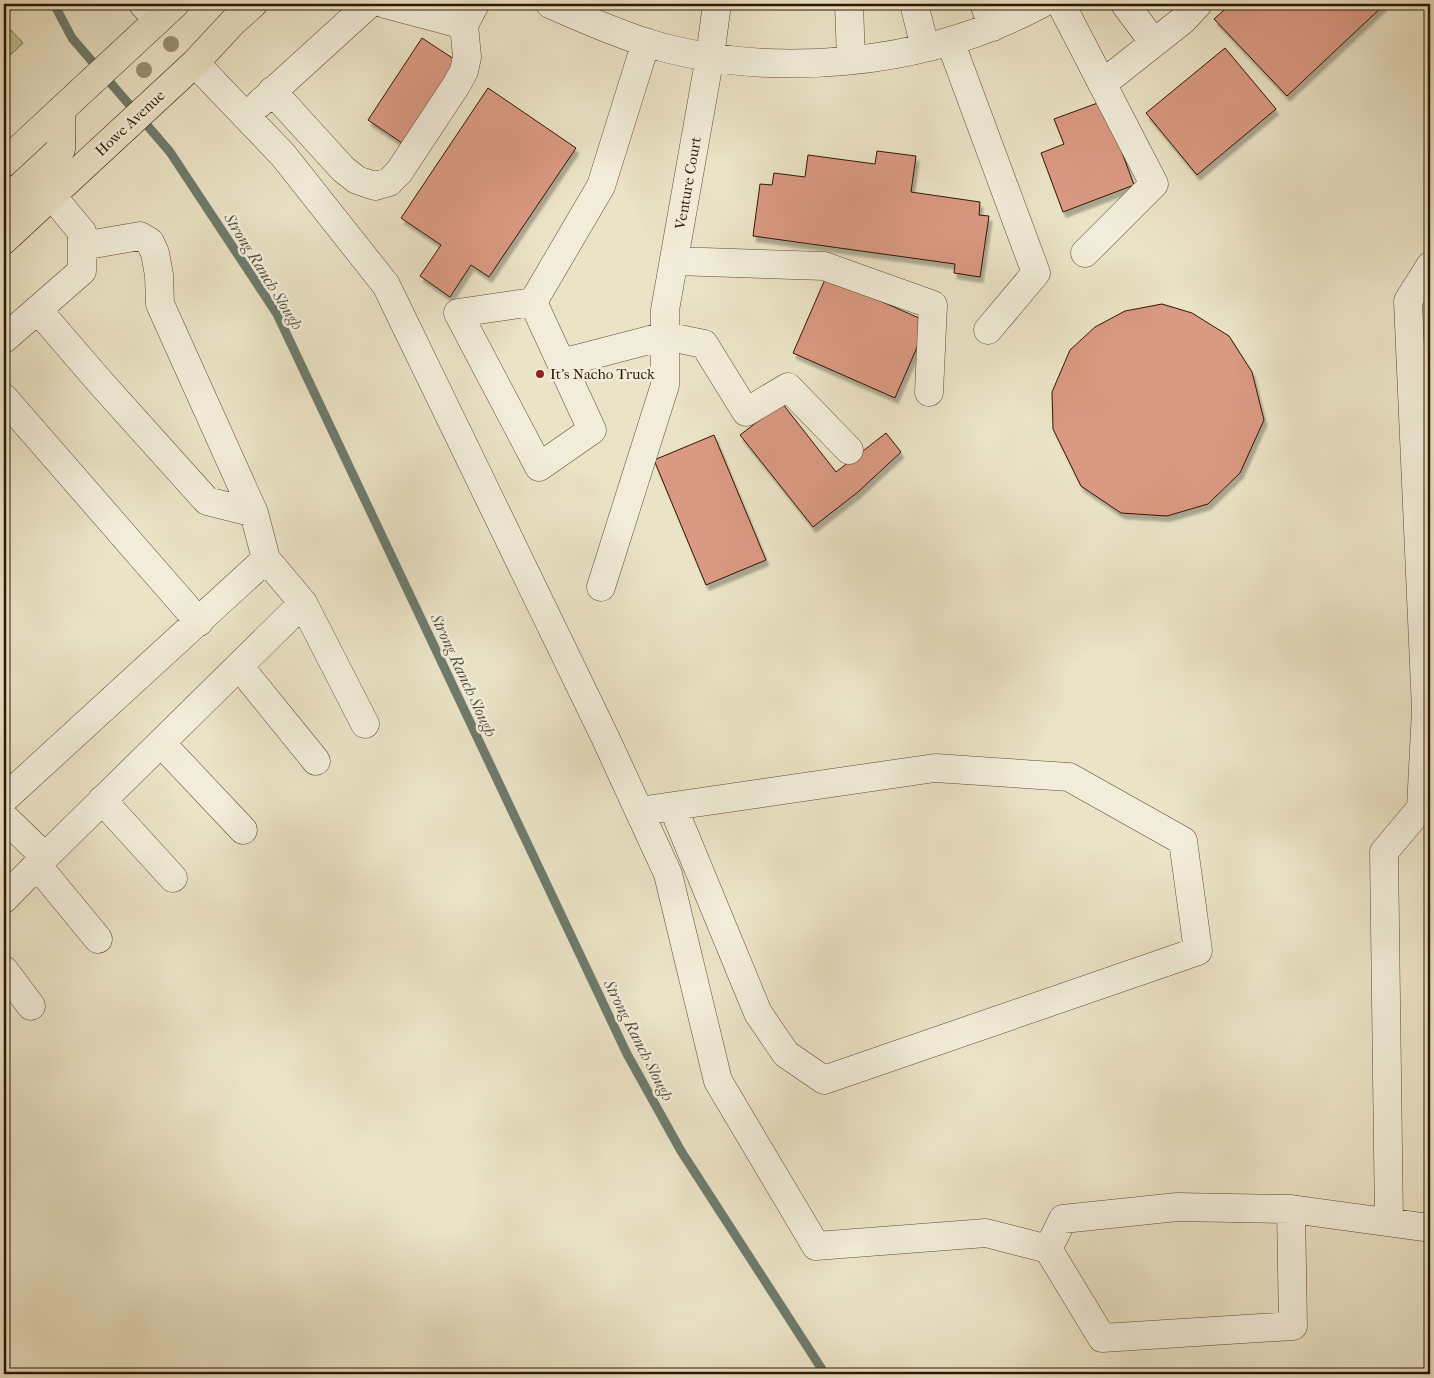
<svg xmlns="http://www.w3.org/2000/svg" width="1434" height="1378" viewBox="0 0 1434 1378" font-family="'IM FELL French Canon',serif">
  <defs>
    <filter id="shadow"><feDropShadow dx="3" dy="5.5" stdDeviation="1" flood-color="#0004"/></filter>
  </defs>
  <rect width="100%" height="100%" fill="#ebe3c6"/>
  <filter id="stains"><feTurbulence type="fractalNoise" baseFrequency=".004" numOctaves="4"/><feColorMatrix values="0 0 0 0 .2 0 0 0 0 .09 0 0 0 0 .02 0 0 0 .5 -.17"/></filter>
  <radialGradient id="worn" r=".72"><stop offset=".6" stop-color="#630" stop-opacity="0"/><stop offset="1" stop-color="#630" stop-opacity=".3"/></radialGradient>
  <path fill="#bec191" stroke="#766c4a" d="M4,23l19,20 -19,18z"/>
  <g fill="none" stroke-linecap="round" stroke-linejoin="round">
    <path stroke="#6e7b6c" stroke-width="9" d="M54,4l18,34 98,114 107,162 350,740 54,97 144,223"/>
  </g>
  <path fill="#da9982" stroke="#2f1602" filter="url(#shadow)" d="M1231,4h154l-98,92 -73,-77z
    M422,38l41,27 -55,82 -40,-27z
    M1225,48l51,61 -79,66 -51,-62z
    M488,88l88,60 -87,129 -18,-12 -21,32 -30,-21 21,-31 -40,-27z
    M1103,101l31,84 -71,27 -22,-59 23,-9 -10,-25z
    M877,151l39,5 -5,36 69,10 -1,13 10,1 -9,61 -26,-4 1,-9 -202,-28 7,-52 12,1 2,-12 31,4 3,-22 67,9z
    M826,277l102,45 -33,76 -102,-45z
    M1162,304l30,9 37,23 23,36 12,48 -24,53 -32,31 -41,12 -46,-3 -40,-27 -28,-57 -1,-37 18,-42 25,-23 30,-16z
    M782,403l54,69 50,-39 15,19 -43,40 -45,35 -73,-92z
    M714,435l52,125 -60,25 -52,-125z"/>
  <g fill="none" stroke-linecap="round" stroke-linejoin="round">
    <g stroke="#5e4933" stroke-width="29">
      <path id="minor" d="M143,4l15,16
        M385,4l79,21
        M550,4c31,14 62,27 94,38 127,39 281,24 397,-38
        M849,4l2,56
        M914,4l11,43
        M984,4l9,23
        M1061,4l93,180 -69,69
        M1125,4l29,39
        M950,41l86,232 -48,57
        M195,63l88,92 103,130 219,452 63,137 50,207 98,165 170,-13 62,16 54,89 191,-12 -2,-117 139,19
        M1102,84l81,-64 15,-16
        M272,91l71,78 14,11 18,6 14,-4 10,-10 58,-88 7,-13 3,-14 -3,-32 11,-21
        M259,104l110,-100
        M674,261l150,5 109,39 -4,87
        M533,302l59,128 -53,37 -81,-154z
        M533,302l68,-116 45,-144
        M38,310l62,72 107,119 47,12
        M4,339l78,-68v-39l-30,-36
        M561,363l104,-27 39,8 42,68 42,-25 61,63
        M4,398l195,224
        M266,559l37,44 62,121
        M601,587l64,-202v-75l45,-254 7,-52
        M239,666l77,95
        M161,743l82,87
        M4,799l262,-240 -12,-46 -94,-209 -1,-29 -4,-22 -5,-11 -10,-6 -58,10
        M102,800l71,78
        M639,811l296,-43 134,9 114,64 15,110 -374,129 -38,-26 -28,-41 -85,-206
        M4,817l41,40 -41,42
        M45,857l258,-254
        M37,865l61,74
        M4,970l27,36
        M1389,1222l-5,-370 37,-44 5,-98 -18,-409 22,-35
        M1048,1249l15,-30 114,-12 114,2"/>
    </g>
    <g stroke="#2f1602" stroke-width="29">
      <path id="major" d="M4,163l171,-159
        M4,202l57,-53v-38
        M4,240l191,-177 38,-41 20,-18"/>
    </g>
    <use href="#minor" stroke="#f2edda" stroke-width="28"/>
    <use href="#major" stroke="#ebe3c6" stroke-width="28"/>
  </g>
  <g fill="#9b8e72">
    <circle cx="171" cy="44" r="8"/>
    <circle cx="144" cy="70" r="8"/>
  </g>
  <circle fill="#8f2418" stroke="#f2edda" stroke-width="2" cx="540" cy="374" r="5"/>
  <g text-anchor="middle" stroke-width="5" stroke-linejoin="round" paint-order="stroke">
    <g font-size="15" fill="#2f1602" stroke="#f2edda">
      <text transform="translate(130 123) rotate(-43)" y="5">Howe Avenue</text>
      <text transform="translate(688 183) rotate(-80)" y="5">Venture Court</text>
    </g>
    <g font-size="15" fill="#2f1602" stroke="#f2edda" text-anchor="start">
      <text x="550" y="379">It's Nacho Truck</text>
    </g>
    <g font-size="16" font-style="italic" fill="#545140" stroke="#f2edda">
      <text transform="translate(264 271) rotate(58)" y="6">Strong Ranch Slough</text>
      <text transform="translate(464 675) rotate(65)" y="6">Strong Ranch Slough</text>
      <text transform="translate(639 1040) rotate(63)" y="6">Strong Ranch Slough</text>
    </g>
  </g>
  <rect width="1434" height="1378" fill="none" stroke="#ebe3c6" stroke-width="20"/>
  <rect x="5" y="5" width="1424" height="1368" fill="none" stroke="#2f1602" stroke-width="2.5"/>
  <rect x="10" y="10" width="1414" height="1358" fill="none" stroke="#2f1602"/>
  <rect width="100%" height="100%" filter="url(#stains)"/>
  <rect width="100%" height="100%" fill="url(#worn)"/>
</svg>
